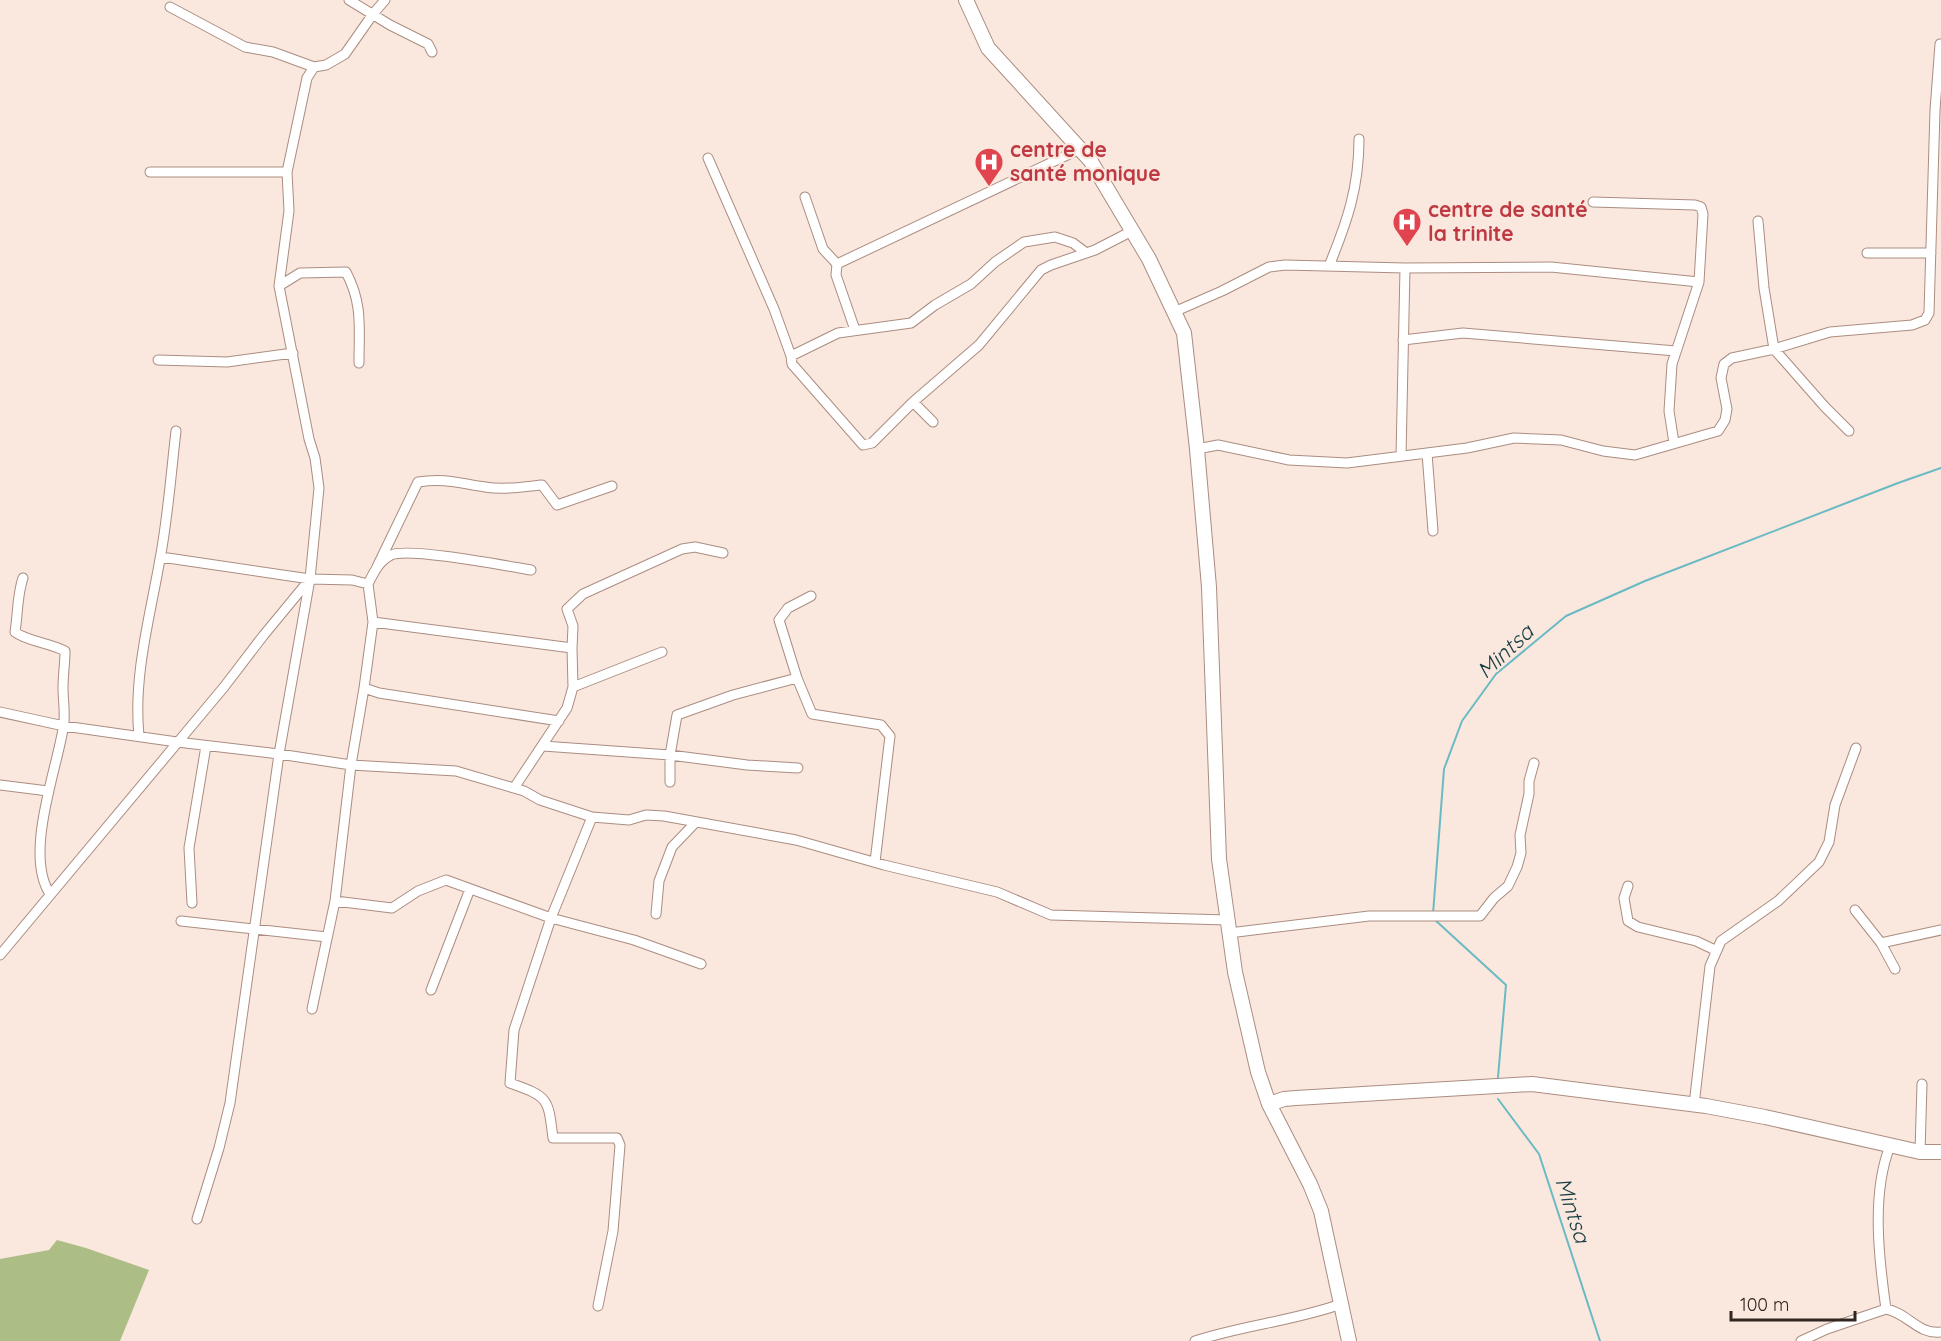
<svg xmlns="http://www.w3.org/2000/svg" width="1941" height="1341" viewBox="0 0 1941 1341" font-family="Quicksand,sans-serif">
  <rect width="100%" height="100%" fill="#fae7de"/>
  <path fill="#acbe85" d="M57,1240l29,8 63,22 -29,71h-120v-82l49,-9z"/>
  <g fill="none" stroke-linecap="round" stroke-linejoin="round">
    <path stroke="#6abac4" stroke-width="2" d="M1433,914l11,-145 18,-48 34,-47 70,-58 79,-35 253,-98 43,-15
      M1434,919l72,66 -8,92
      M1498,1099l41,55 61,187"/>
    <g stroke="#ab8d80" stroke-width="11">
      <path id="street" d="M349,0l41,25 38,19 4,8
        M170,7l75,40 28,5 41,15
        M708,158l66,151 17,47 1,8 71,81 9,-2 41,-41
        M150,172h137l20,-94 7,-11 12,-2 19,-11 28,-40 12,-14
        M805,197l18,52 14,15
        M1593,202l102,3 6,2 2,7 -4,68 -27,82 -3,47 5,32
        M1758,221l6,67 10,61 51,58 24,24
        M1867,253h64
        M1329,266c18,-44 30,-78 30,-127
        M279,286l21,-13 46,-1c17,32 13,56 13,91
        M1174,312l48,-21 47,-24 16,-2 120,3 146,-1 148,15
        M855,330l-19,-55 1,-11 243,-115
        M1403,340l60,-7 213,18
        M791,356l47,-23 73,-10 24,-18 36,-21 24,-22 29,-20 31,-5 18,6 12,9
        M158,360l69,2 66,-9
        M933,422l-20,-20 66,-57 62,-75 10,-5 44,-15 37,-19
        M1197,449l21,-4 71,15 58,3 120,-15 47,-10 47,2 42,11 32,4 83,-24 7,-11 2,-11 -6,-31 3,-14 8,-6 42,-9 56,-17 82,-7 13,-5 4,-7 6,-203 5,-66
        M1427,453l6,78
        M1401,456l4,-188
        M161,557l149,22 42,1 16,4 5,38 -9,66 -13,77 -16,136 -23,108
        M377,567l41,-85c27,-4 40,1 67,5 19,3 38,0 57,-2l15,20 55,-19
        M23,578c-6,17 -5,36 -8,54 11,9 35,11 50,19 0,12 -2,24 -2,37 0,13 3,28 0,41 -7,43 -39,126 -13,165
        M368,584c6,-12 11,-23 23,-29 18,-8 116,11 140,15
        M811,596l-23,12 -9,12 18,58 15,36 69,11 9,11 -15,126
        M373,622l199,26 1,39 -6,21 -53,80
        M572,648l1,-22 -6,-17 16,-15 99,-45 13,-2 28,6
        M573,687l89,-35
        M364,688l15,5 180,28
        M0,712l64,14 113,16 102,12 72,11 105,6 68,20 16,9 52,17 37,3 17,-5 18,1 132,24 88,25 113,27 54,23 176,5
        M139,736c-6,-60 11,-119 21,-177 8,-42 11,-86 16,-128
        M543,746l127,9 77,10 51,3
        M670,782v-27l7,-40 56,-20 64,-17
        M0,785l48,6
        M592,817l-41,101 -37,112 -4,53c39,14 38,15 43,55h64l3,7 -7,86 -15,75
        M1628,886l-4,12 4,23 10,6 58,14 19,9
        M335,901l57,7 26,-17 28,-11 105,38 83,22 67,24
        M192,903l-3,-55 17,-102
        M1855,910l26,33 14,26
        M656,914l3,-33 13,-34 24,-25
        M181,921l146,16
        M1229,933l140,-17h111l14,-18 14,-12 9,-19 4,-14 -1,-18 9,-41v-13l5,-18
        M1881,943l60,-13
        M0,955l224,-268 39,-51 47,-57
        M431,990l39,-101
        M1694,1105l16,-139 11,-25 57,-40 41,-39 10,-20 6,-37 21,-57
        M1920,1152l2,-68
        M197,1219l22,-71 11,-45 49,-349 31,-175 9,-91 -4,-30 -6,-19 -30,-153 10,-75 -2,-39
        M1886,1309c22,4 32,26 55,23
        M1195,1341c48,-16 99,-20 146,-37
        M1801,1341l26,-12 59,-20c-7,-50 -15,-115 4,-163"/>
    </g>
    <g stroke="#ab8d80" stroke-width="16">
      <path id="secondary" d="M966,0l22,48 102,112 59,99 35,74 13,116 12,138 10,272 16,113 23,100 11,32 41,80 11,27 28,130
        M1269,1104l15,-5 12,-1 236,-14 174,22 59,11 155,35h21"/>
    </g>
    <use href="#street" stroke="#fff" stroke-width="9"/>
    <use href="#secondary" stroke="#fff" stroke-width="14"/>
  </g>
  <defs>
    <g id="hospital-pin" transform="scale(1.5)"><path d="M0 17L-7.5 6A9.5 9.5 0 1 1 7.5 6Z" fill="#e0444e" stroke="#fae7de"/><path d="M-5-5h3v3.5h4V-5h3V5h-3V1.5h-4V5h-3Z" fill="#fff"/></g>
  </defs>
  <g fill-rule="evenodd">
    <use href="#hospital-pin" x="989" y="162"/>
    <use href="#hospital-pin" x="1407" y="222"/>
  </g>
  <g text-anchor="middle" stroke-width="4.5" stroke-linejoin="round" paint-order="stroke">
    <g font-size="21" font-weight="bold" fill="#be3a42" stroke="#fae7de" text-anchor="start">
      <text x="1010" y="157">centre de<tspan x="1010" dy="24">santé monique</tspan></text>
      <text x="1428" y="217">centre de santé<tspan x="1428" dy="24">la trinite</tspan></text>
    </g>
    <g font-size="22" font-style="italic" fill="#163d41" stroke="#fae7de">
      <text transform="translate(1505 651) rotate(-43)" y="8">Mintsa</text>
      <text transform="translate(1573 1210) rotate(72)" y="8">Mintsa</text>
    </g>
  </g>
  <path d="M1731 1311v9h124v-9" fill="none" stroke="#322620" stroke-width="3"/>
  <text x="1740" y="1311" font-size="18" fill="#322620" stroke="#fae7de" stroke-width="4.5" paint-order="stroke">100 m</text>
</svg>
